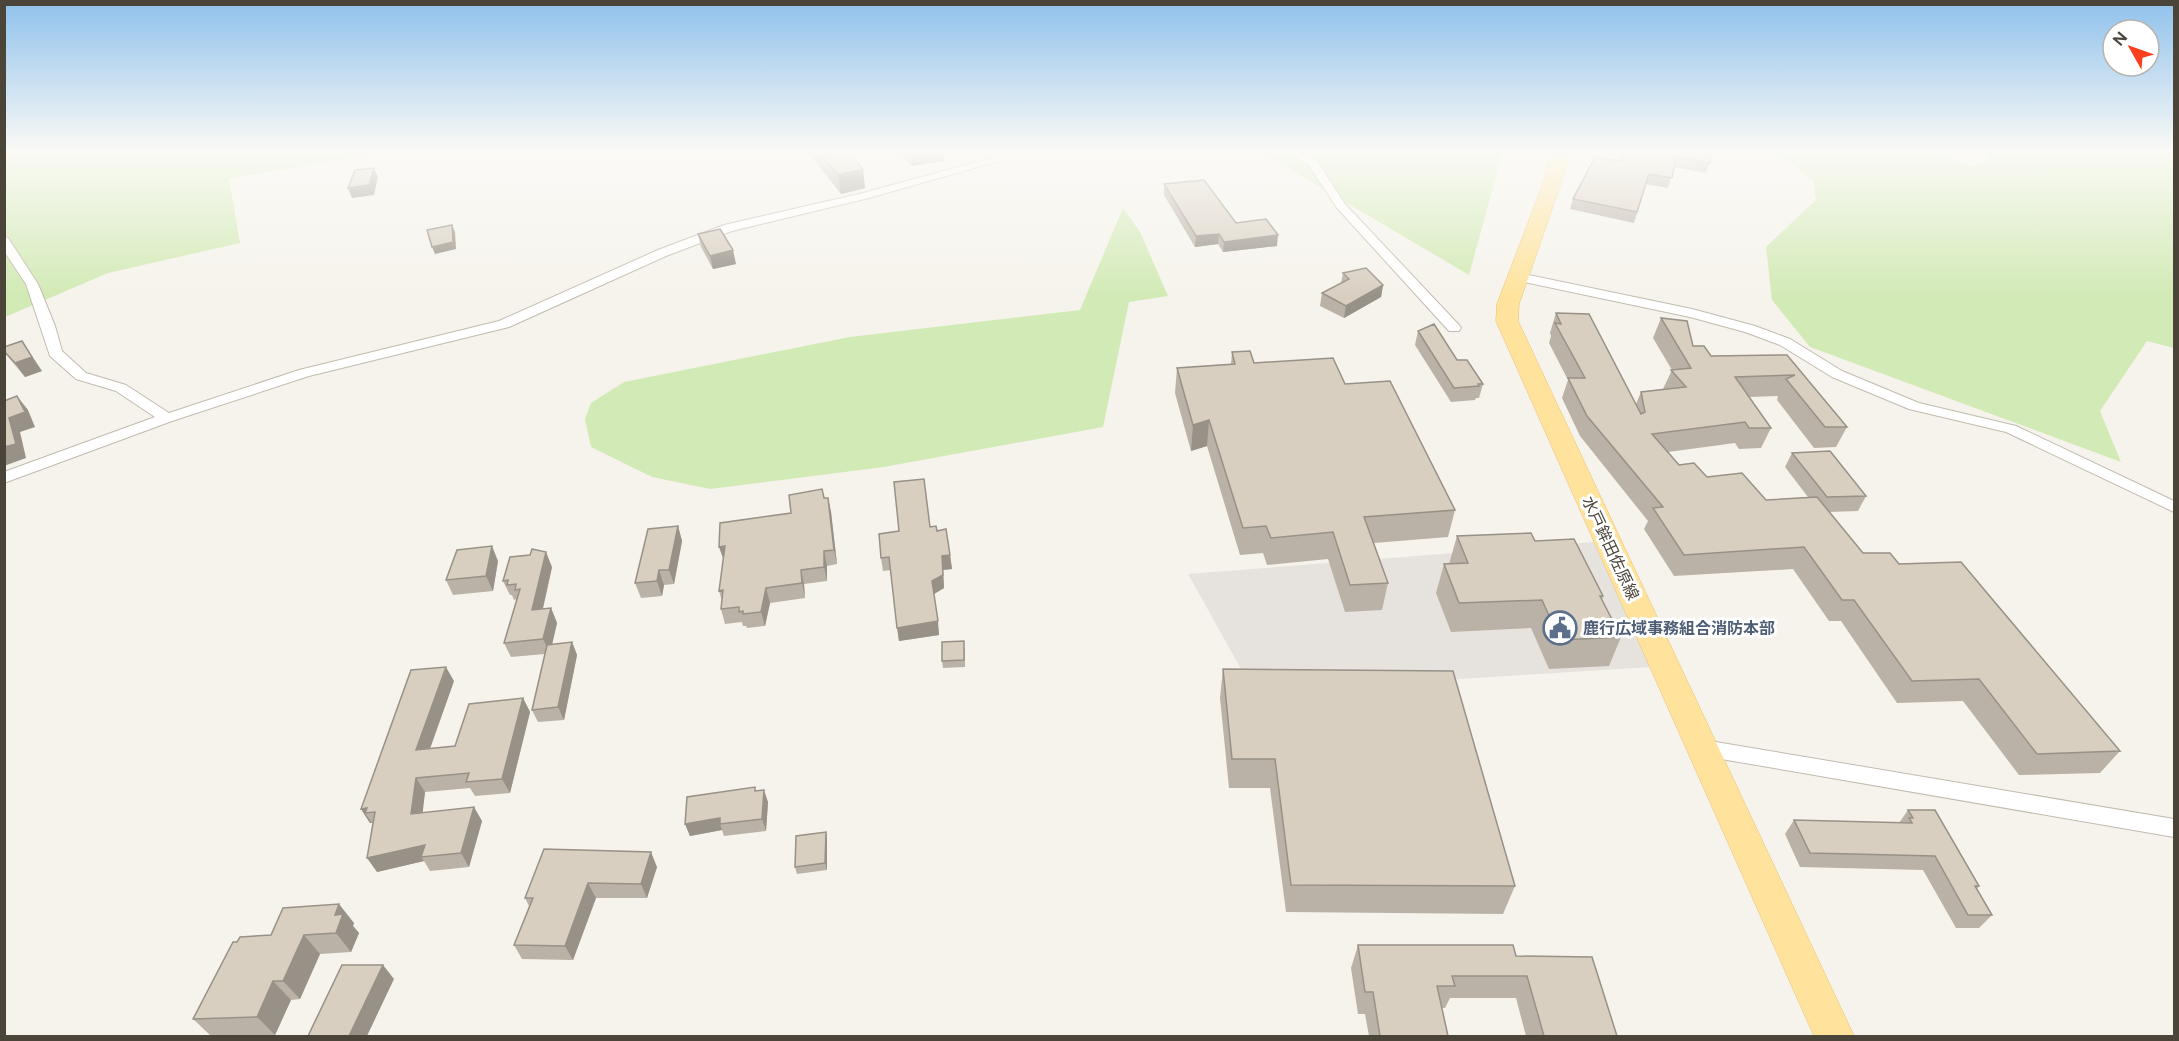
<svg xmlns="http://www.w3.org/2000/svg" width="2179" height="1041" viewBox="0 0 2179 1041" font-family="Figtree,'Noto Sans JP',sans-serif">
  <rect width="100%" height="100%" fill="#f6f3ec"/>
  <path fill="#e6e2dd" d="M1594,542l56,125 -396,25 -66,-118z"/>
  <path fill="#d2eab5" d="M5,151h393l-169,27 11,65 -132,30 -103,44z
    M1259,151h244l-34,124z
    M1774,151h162l33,16 20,-7 -1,-9h186v197l-27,-7 -47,70 21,51 -311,-115 -38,-47 -6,-53 50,-47 -3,-20z
    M1123,208l17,24 28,64 -39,6 -26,125 -219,40 -174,22 -58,-12 -61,-30 -6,-28 6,-16 33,-21 226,-45 230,-27z"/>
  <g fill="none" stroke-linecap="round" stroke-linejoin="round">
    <g stroke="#c2bbae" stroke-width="2">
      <path id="street" d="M1017,151h17l-165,47 -137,33 -66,25 -157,71 -200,49 -137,45 -168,62v-11l151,-55 -39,-26 -40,-12 -26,-23 -24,-72 -22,-33v-14l4,1 30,46 17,42 7,25 24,22 40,12 43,28 130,-43 200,-49 159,-71 66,-25 139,-32z
        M1286,151h13l17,9 29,44 114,121 2,3 -2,3h-10l-112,-123 -29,-44z
        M1519,273l173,36 63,17 35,13 52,32 77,32 97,23 158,75v11l-168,-80 -97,-23 -77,-32 -52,-32 -35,-13 -55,-15 -176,-37 -1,-3 1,-3z
        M1704,740l470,79v18l-470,-81 -7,-2 -3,-6 3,-6z"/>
    </g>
    <g stroke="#e6c16a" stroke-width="1">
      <path id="primary" d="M1552,151h18l-11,38 -40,115 -1,17 336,715h-40l-318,-715 1,-17 44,-115z"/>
    </g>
    <use href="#street" fill="#fff" fill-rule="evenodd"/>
    <use href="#primary" fill="#ffe39c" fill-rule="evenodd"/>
  </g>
  <path fill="#bab2a6" d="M807,151h40l16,18 2,19 -24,6z
    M896,151h47l1,10 -32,5z
    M1631,151h82l-7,22 -32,-6 -6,21 -22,-4 -12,39 -64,-14 3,-10 58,-47z
    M1164,184l72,39 41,23 -54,6 -5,-8 -23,3 -31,-52z
    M698,234l38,30 -23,5 -12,-22z
    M1343,273l40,12 -2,12 -37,21 -24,-12 2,-13 19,-10z
    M1556,313l80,91 5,-12 22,-3 9,-19 -19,-32 8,-20 32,28 18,10 76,-1 60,72 -11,20 -22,1 -37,-48 1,-4 -29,1 22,31 -10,20 -22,1 -4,-6 -67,9 11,13 28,12 59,23 42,-3 -23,-30 7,-14 74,43 -8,15 -29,1 34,41 36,11 221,187 -20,22 -81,2 -56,-74 -66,2 -56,-82h-12l-36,-52 -119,7 -30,-47 4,-8 -68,-85 -18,-38 6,-18 -19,-37 2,-7 -1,-3z
    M1418,331l39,29 26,24 -4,14h-3l-1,2 -24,2 -36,-57z
    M4,352l38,19 -17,6z
    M1232,352l22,11 91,21 110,126 -7,27 -74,6 14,40 -6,27 -37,2 -17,-53 -61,6 -4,-12 -23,2 -33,-109 -16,5 -16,-58 2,-25 54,-4z
    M824,498h4l3,14 6,52 -10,2v15l-23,3 1,14 -35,5 -5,23 -18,2 -1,-2h-3l-1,-4 -17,2 -4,-15 1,-8 -3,-10 4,-31 68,-47z
    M678,526l4,15 -8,43 -10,1 -2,11 -21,2 -6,-15z
    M937,531l13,24 2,14 -9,1 1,18 -10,6 5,41 -40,6 -8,-71 -8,1 -2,-13z
    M1457,536l78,5 68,55 -1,4 19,37 -12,29 -60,3 -18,-41 -80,4 -15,-39 8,-29h5z
    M498,561l-5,30 -40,4 -7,-15z
    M552,567l-9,42 8,-1 6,15 -5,22 20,-3 5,13 -13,65 -26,2 -6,-12 13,-56 -34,3 -7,-14 13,-44 -3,1 -2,-5h-2l-7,-14z
    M965,648v19l-22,1 -1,-7z
    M1223,669l292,217 -12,28 -217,-2 -16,-124h-41l-9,-90z
    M454,681l-24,68 25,-3 68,-48 7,14 -20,81 -35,3 -5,-8 -45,4 -3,20 60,9 -13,46 -39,4 -6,-10 -47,11 -4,-48 -1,-1h-2l-9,-14z
    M756,791l12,11 -2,29 -42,5 -2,-6 -32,6 -5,-12z
    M1908,810l71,76 -2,3 15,26 -13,13h-23l-33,-58 -123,-3 -15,-33 9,-14 105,3z
    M826,832l1,7v31l-30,4 -2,-7z
    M657,867l-10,31h-51l-23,62 -51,-1 -8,-14 15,-39 -4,-8z
    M354,923l-1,3 6,7 -8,19 -31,2 -20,45 -9,1 -16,35 -64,1 -18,-17 44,-77 34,-7z
    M1358,945l158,11 101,80h-91l-10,-38h-66l-5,10h-3l6,28h-79l-4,-22h-7l-7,-46z"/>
  <path fill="#979187" d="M927,151h16l1,10 -32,5 -1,-12z
    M374,168l4,9 -4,18 -22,3 -4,-10z
    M863,169l2,19 -24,6 -3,-19z
    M452,225l3,7 1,17 -21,5 -3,-7z
    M1219,234l-1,10 -23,3 1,-11z
    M1278,235l-1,11 -54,6 1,-10z
    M733,250l3,14 -23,5 -3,-13z
    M1383,285l-2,12 -37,21 2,-12z
    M22,341l20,30 -17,6 -10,-14z
    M17,396l11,14 7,17 -15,5 6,26 -22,8v-19l5,-29z
    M1209,420l-2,26 -16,5 2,-26z
    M828,498l3,14 6,52 -3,-14z
    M678,526l4,15 -8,43 -5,-14z
    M492,546l6,15 -5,30 -7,-15z
    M725,546l-1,15 -5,-14z
    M824,551l3,15v15l-3,-14z
    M546,552l6,15 -13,58 -7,-15z
    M950,555l2,14 -9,1 1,18 -10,6 -2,-13 10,-25z
    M659,570l5,15 -2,11 -5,-15z
    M801,570l3,14 1,14 -3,-15z
    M766,588l4,15 -5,23 -4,-14z
    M551,608l6,15 -7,30 -7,-14z
    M938,621l1,14 -40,6 -2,-13z
    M572,642l5,13 -13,65 -6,-13z
    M446,667l8,14 -30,84 -8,-15z
    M523,698l7,14 -20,81 -8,-14z
    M416,778l9,14 -4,36 -10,-14z
    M764,790l4,12 -2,29 -4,-12z
    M474,807l8,14 -13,46 -8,-14z
    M367,808l-2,5 7,10h-2l-9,-14z
    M720,818v6l2,6 -32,6 -5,-12z
    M826,832l1,7v31l-2,-7z
    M425,845l-4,12 3,4 -47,11 -10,-14z
    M651,852l6,15 -10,31 -6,-14z
    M588,883l8,15 -23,62 -8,-14z
    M339,904l15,19 -1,3 6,7 -8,19 -15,-19 -1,-18z
    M304,935l16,19 -20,45 -17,-18z
    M383,965l11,14 -27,57h-18z
    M273,981l18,19 -16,35 -18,-18z"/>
  <path fill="#d8cfc1" stroke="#979187" stroke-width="1.5" d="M818,151h29l16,18 -25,6z
    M907,151h20l-16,3z
    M1624,151l8,1v-1h81l-3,12 -34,-6 -4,21 -23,-4 -12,38 -64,-13 22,-42 25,4z
    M374,168l-5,17 -21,3 7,-18z
    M1204,180l32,43 30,-4 12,16 -54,7 -5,-8 -23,2 -32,-52z
    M452,225l1,17 -21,5 -5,-17z
    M720,229l13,21 -23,6 -12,-22z
    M1366,268l17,17 -37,21 -24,-13 27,-14 -6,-6z
    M1556,313l33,1 52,100 4,-2 -4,-20 45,-5 -15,-17 20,-2 -30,-50 26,3 6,25h11l7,10 76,-1 60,72h-22l-39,-48 9,-4 -60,2 36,51h-22l-4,-6 -93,12 27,31 15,-2 13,14 35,-4 24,27 51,-3 46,56h27l9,11 62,-2 159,189 -83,3 -58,-75 -67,2 -58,-81h-12l-38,-53 -120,8 -31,-47 10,-1 -76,-91 -19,-38h17l-30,-55 6,1z
    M1434,324l23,36h10l16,24h-5l1,2 -25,2 -36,-57z
    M22,341l10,16 -17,6 -11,-12v-4z
    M1250,351l4,12 79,-5 12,26 45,-3 65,129 -91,7 24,66 -38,2 -17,-53 -62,6 -5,-12 -23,2 -34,-108 -16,5 -16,-57 58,-4 -3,-12z
    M17,396l8,16 -16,6 7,26 -12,3v-46z
    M1830,451l36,45 -39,1 -35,-44z
    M924,479l6,48 6,-1 1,5 9,-2 4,26 -8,1 1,19 -11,6 6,40 -41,7 -8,-71 -8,1 -2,-24 20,-3 -5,-49z
    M822,489l2,9h4l6,52 -10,1v16l-23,3 1,13 -36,5 -5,24 -18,2v-3l-4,1v-5l-18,2 2,-19 -4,1 6,-45 -6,1 1,-24 71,-10 -2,-18z
    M678,526l-9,44h-10l-2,11 -22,2 13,-54z
    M1531,533l4,8 39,-2 29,57h-3l21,41 -61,3 -18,-40 -83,3 -15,-39 24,-1 -11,-27z
    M492,546l-6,30 -40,4 11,-30z
    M532,549l14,3 -14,58 19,-2 -8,31 -39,4 16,-54 -5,1 1,-6 -9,1 1,-5 -5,1 7,-24 20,-2z
    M964,641v19l-22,1v-19z
    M572,642l-14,65 -26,3 15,-65z
    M446,667l-30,83 39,-4 14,-42 54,-6 -21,81 -36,3 3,-9 -53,5 -5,36 63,-7 -13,46 -40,4 4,-12 -58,13 8,-46 -10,1 2,-5 -6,1 50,-139z
    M1223,669l230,2 62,215 -224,-1 -16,-126h-43z
    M755,787v4l9,-1 -2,29 -42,5v-6l-35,6 2,-27z
    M1908,810h27l44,76h-4l17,29h-24l-33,-59 -125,-3 -16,-33 118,3 -3,-5h4z
    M826,832l-1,31 -30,4 1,-31z
    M544,849l107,3 -10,32 -53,-1 -23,63 -51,-1 19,-47h-8z
    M339,904l-4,11 8,-1 -7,19 -32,2 -21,46h-10l-16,36 -64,2 40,-77h4l3,-5 31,-2 12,-27z
    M1358,945h155l3,11 76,1 25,79h-73l-17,-60h-75l3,10h-18l11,50h-68l-7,-44h-8z
    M342,965h41l-34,71h-41z"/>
  <linearGradient id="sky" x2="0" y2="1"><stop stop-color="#8fc1ec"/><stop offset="0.51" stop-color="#fbfaf6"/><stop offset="1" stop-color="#fbfaf6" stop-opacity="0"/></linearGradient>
  <rect width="2179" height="297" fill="url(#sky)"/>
  <defs>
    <g id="civic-ring" transform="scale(1.725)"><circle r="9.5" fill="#fff" stroke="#5c6f8a" stroke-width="1.5"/><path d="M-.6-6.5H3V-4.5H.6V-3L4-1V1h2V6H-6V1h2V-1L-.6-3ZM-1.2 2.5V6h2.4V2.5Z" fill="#5c6f8a"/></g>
  </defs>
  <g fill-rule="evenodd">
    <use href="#civic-ring" x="1560" y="628"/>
  </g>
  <g text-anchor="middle" stroke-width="6" stroke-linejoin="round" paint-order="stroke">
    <g font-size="16" fill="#4b4439" stroke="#fff">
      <text transform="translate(1611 548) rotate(65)" y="6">水戸鉾田佐原線</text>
    </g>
    <g font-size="16" font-weight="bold" fill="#4e5e75" stroke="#fff" text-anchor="start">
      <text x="1583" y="634">鹿行広域事務組合消防本部</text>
    </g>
  </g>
  <rect width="2179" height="1041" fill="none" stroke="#4b4439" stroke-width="12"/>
  <g transform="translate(2131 48) rotate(310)"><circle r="28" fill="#ffffff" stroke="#b7b4b0" stroke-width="1.5"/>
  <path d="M0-4.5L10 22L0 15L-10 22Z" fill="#fc3f1d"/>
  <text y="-9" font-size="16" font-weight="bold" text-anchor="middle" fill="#4b4439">N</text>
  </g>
</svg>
